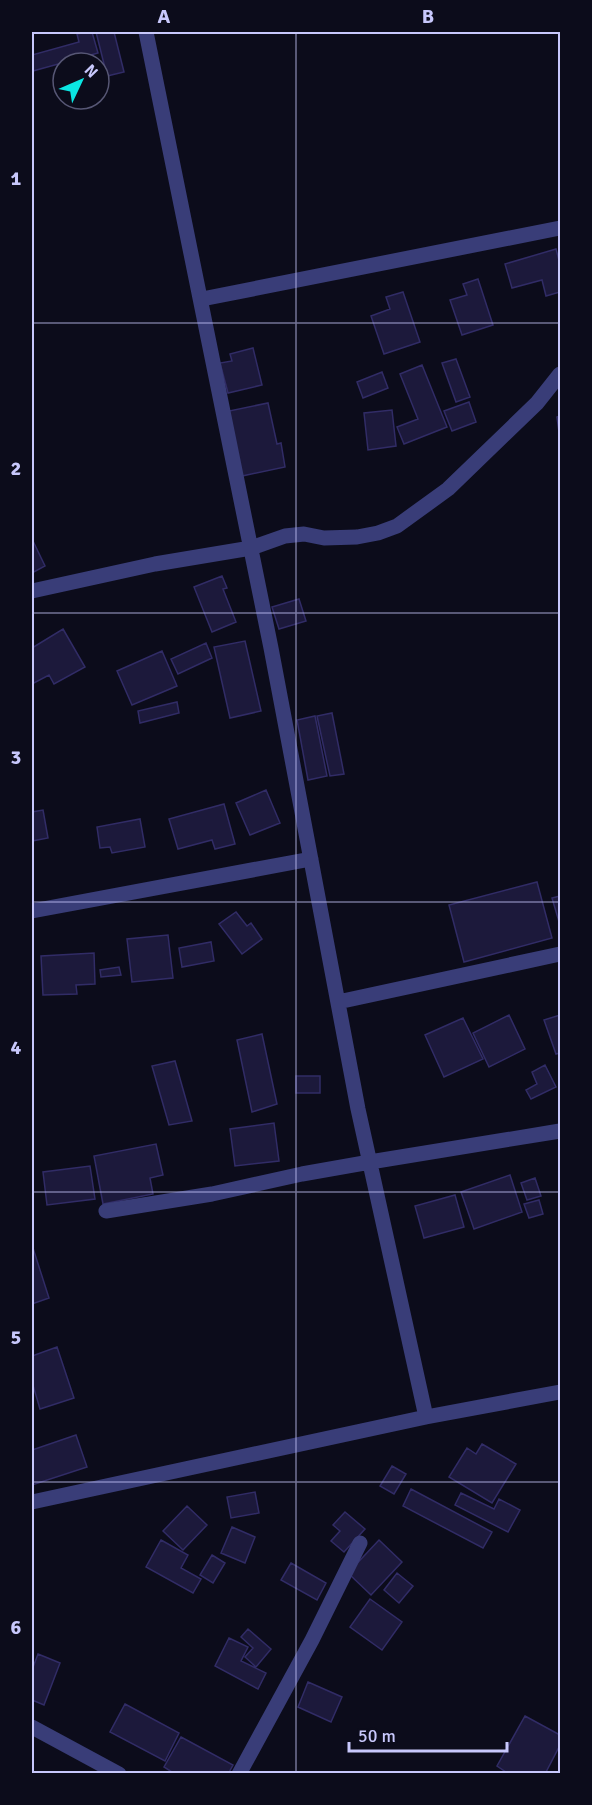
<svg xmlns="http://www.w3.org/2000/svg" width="592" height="1805" viewBox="0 0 592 1805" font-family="Signika,sans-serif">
  <rect width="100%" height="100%" fill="#0c0c1b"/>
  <path fill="#1c193b" stroke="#312c66" stroke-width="1.5" d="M87,32h5l6,21 -65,18 -1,-16 47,-13 -2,-8z
    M96,32h18l10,40 -17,4z
    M556,249l4,15v28l-14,4 -4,-16 -30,8 -7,-24z
    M478,279l15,46 -31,10 -12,-35 17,-5 -4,-11z
    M403,292l17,50 -36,12 -13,-38 19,-7 -4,-12z
    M253,348l9,37 -34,8 -8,-30 12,-2 -2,-7z
    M456,359l14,38 -14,5 -14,-39z
    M422,365l25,62 -43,17 -7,-17 21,-8 -18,-45z
    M382,372l6,16 -25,10 -6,-16z
    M469,402l7,20 -24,9 -8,-20z
    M268,403l9,41 4,-1 4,24 -43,9 -13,-65z
    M392,410l4,36 -28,4 -4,-37z
    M560,416v24l-3,-23z
    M32,539l13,27 -13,7z
    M222,576l5,12 -4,1 13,33 -24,10 -18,-45z
    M299,599l7,22 -27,8 -7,-22z
    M63,629l22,38 -31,17 -5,-9 -17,9v-36z
    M245,641l16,70 -31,7 -16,-71z
    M206,643l6,15 -34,16 -7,-15z
    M162,651l15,35 -45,19 -15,-34z
    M177,702l2,11 -39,10 -2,-12z
    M332,713l12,61 -14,2 -13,-60z
    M315,716l12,60 -19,4 -11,-60z
    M266,790l14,33 -30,12 -14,-32z
    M224,804l11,40 -20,5 -3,-9 -34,9 -9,-30z
    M43,810l5,28 -16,3v-29z
    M140,819l5,28 -33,6 -2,-6 -10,1 -3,-21z
    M537,882l15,56 -88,24 -15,-57z
    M560,896v29l-8,-27z
    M236,912l11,14 4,-3 11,16 -20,15 -23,-30z
    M168,935l5,43 -41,4 -5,-43z
    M211,942l3,19 -32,6 -3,-19z
    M94,953l1,31 -19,1 1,9 -34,1 -2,-39z
    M119,967l2,8 -20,2 -1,-7z
    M509,1015l16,34 -36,18 -16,-34z
    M560,1015v38l-4,1 -12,-34z
    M463,1018l20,41 -39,18 -19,-42z
    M262,1034l15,70 -25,8 -15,-72z
    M175,1061l17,60 -23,4 -17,-59z
    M545,1065l11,22 -25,12 -5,-9 11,-6 -5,-12z
    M296,1076h24v17h-24z
    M274,1123l5,38 -44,5 -5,-37z
    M156,1144l7,31 -13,3 3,16 -50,10 -9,-48z
    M90,1166l5,33 -48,6 -4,-33z
    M510,1175l12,37 -48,17 -13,-37z
    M535,1178l6,18 -14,4 -6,-17z
    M455,1195l9,32 -40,11 -9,-32z
    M539,1200l4,14 -14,4 -5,-14z
    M32,1245l17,53 -17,6z
    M57,1347l17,51 -34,11 -8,-27v-26z
    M76,1435l11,32 -55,18v-35z
    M482,1444l34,20 -24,39 -43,-26 18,-29 9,6z
    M392,1466l14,8 -12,20 -14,-8z
    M411,1489l81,43 -9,16 -80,-42z
    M255,1492l4,21 -28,5 -4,-21z
    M461,1493l33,16 5,-10 21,11 -12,22 -53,-27z
    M187,1506l20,19 -24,25 -20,-19z
    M345,1512l20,17 -21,23 -13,-11 9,-10 -7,-6z
    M232,1527l23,10 -10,26 -24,-10z
    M161,1540l27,15 -7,13 20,11 -8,14 -47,-26z
    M379,1540l23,22 -31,33 -23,-22z
    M212,1555l13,8 -12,20 -13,-8z
    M291,1563l35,20 -9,17 -36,-20z
    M397,1573l16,13 -14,17 -15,-13z
    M370,1599l32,23 -20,28 -32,-23z
    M248,1629l23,20 -15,18 -11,-10 8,-9 -12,-11z
    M229,1638l19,9 -7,14 25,12 -8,16 -43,-23z
    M38,1654l22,9 -16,42 -12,-5v-30z
    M308,1682l34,15 -11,25 -33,-15z
    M125,1704l54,29 -14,28 -55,-29z
    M525,1716l35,19v10l-15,29h-36l-12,-8z
    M181,1737l52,28 -5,9h-53l-11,-7z"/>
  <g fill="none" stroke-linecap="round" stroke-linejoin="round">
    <path stroke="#393d78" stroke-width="15" d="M146,32l125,616 87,461 68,308
      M202,299l358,-71
      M32,591l123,-27 96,-16 34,-12 19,-2 20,4 33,-1 21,-4 19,-7 51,-37 89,-86 23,-29
      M32,911l279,-52
      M338,1002l222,-48
      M106,1211l106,-17 90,-20 68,-12 190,-31
      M32,1502l394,-85 134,-25
      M32,1727l87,47
      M239,1774l73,-134 48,-97"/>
  </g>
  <path fill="none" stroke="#c8c8fc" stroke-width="1.5" stroke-opacity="0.55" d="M296,32v1742M32,323h528M32,613h528M32,902h528M32,1192h528M32,1482h528"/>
  <rect width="592" height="1805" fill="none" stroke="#0c0c1b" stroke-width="66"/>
  <g transform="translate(81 81) rotate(46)"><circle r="28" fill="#0c0c1b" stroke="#575775" stroke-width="1.5"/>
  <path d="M0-4.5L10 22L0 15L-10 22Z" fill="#0be6e3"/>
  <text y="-9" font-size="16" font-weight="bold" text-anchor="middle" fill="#c8c8fc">N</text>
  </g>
  <path d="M349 1742v9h158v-9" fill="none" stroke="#c8c8fc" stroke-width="3"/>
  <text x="358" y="1742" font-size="18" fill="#c8c8fc" stroke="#0c0c1b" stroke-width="4.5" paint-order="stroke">50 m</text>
  <rect x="33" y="33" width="526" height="1739" fill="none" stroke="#c8c8fc" stroke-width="2"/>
  <g font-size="20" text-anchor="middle" font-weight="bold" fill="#c8c8fc">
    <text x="164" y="23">A</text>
    <text x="428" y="23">B</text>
    <text x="16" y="185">1</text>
    <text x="16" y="475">2</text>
    <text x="16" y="764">3</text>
    <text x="16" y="1054">4</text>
    <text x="16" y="1344">5</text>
    <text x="16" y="1634">6</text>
  </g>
</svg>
